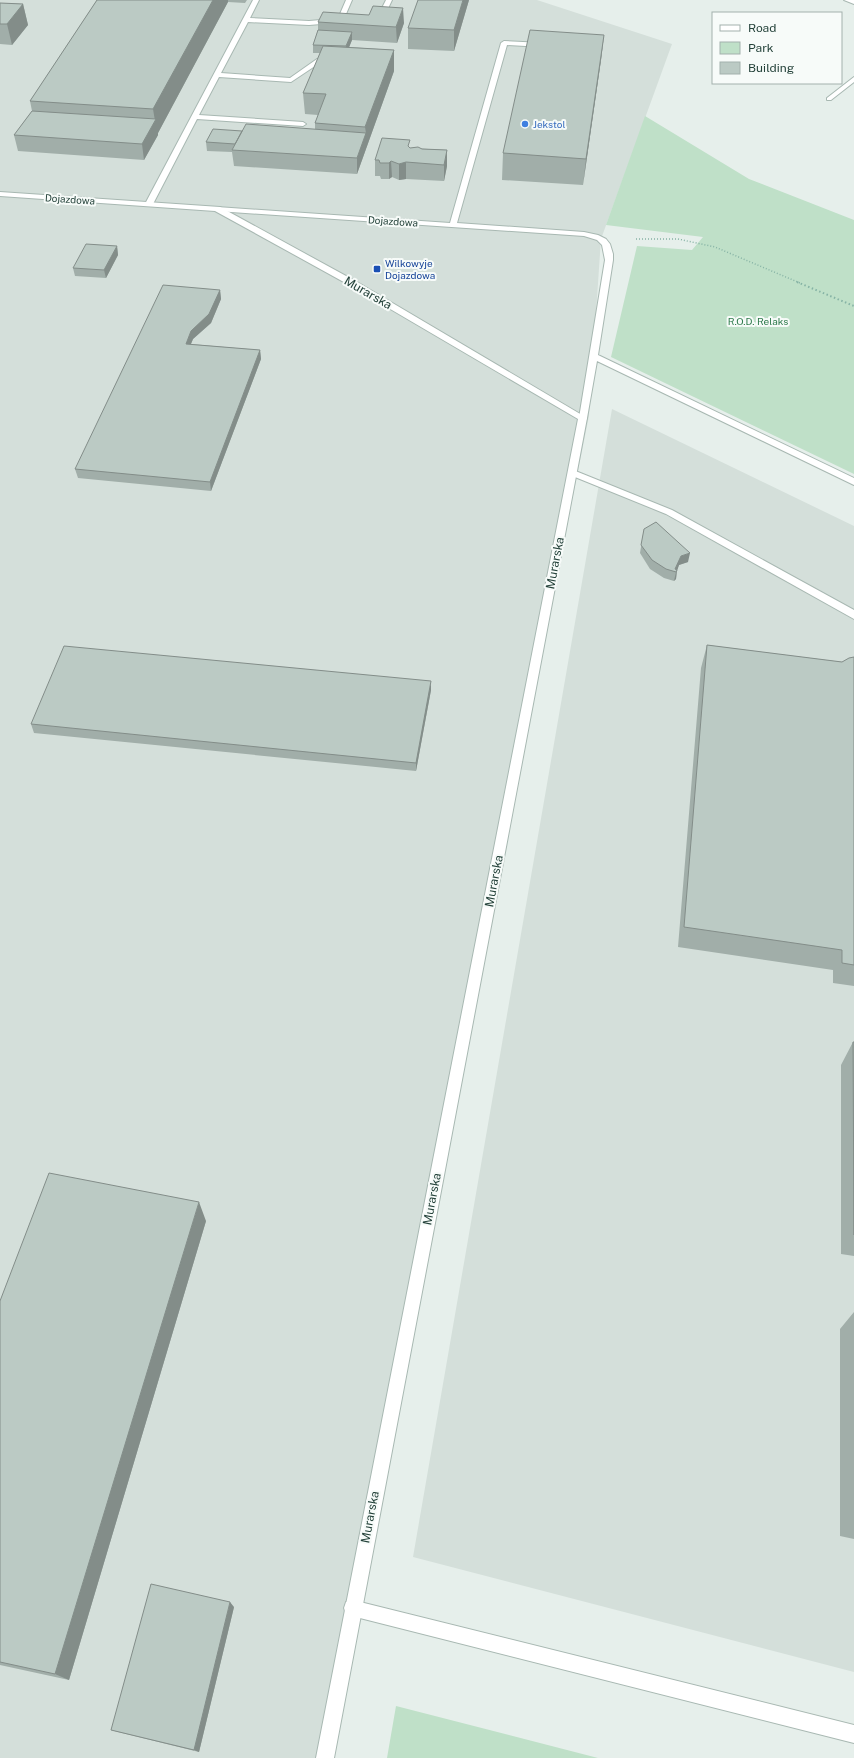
<svg xmlns="http://www.w3.org/2000/svg" width="854" height="1758" viewBox="0 0 854 1758" font-family="'Public Sans',sans-serif">
  <rect width="100%" height="100%" fill="#e6efeb"/>
  <path fill="#d4dfda" d="M0,0h537l135,44 -71,195 -12,177 -269,1342h-320z
    M612,409l242,117v1146l-441,-115z"/>
  <path fill="#bfe0c8" d="M645,116l104,63 105,41v254l-243,-117 26,-111 55,4 11,-13 -97,-12z
    M396,1706l202,52h-211z"/>
  <g fill="none" stroke-linecap="round" stroke-linejoin="round">
    <g stroke="#a8b8b2" stroke-width="2">
      <path id="service" d="M253,0h6l-9,18 59,3 24,-2 3,2 -3,2 -24,2 -61,-3 -27,51 69,5 27,-19 14,-1 3,2 -3,2h-10l-30,20 -72,-5 -20,38 104,7 3,2 -3,2 -106,-7 -44,85 -1,2h-6l-1,-2z
        M346,0h6l-9,21 -5,1 -1,-1z
        M386,0h6l-8,17 -9,2 -1,-1 4,-2z
        M844,0h10v4z
        M504,41l39,2 3,2 -3,2 -36,-2 -50,178 127,9 14,3 8,4 4,5 3,10v6l-15,95 256,123v7l-257,-124 -10,57 -1,2h-6l-1,-2 26,-158 -3,-15 -5,-5 -13,-4 -367,-25 -4,-2 4,-2 233,16 51,-180z
        M854,77v5l-23,18h-4v-2z
        M573,470l99,40 182,100v9l-188,-105 -96,-39 -2,-2z
        M352,1600l502,125v18l-502,-127 -6,-2 -2,-6 2,-6z"/>
    </g>
    <g stroke="#a8b8b2" stroke-width="2">
      <path id="minor" d="M0,192l220,15 137,75 230,136 -253,1340h-18l262,-1339 -227,-133 -136,-75 -215,-15z"/>
    </g>
    <path stroke="#86b3a5" stroke-width="1.5" stroke-dasharray="1 2" stroke-linecap="butt" d="M636,239h42l37,8 85,36"/>
    <path stroke="#86b3a5" stroke-width="2" stroke-dasharray="1.5 2.5" stroke-linecap="butt" d="M797,282l57,24"/>
    <use href="#service" fill="#fff" fill-rule="evenodd"/>
    <use href="#minor" fill="#fff" fill-rule="evenodd"/>
  </g>
  <path fill="#a1aea9" d="M97,0h150l-2,3 -17,-1 -70,131v2l-14,25 -126,-9 -4,-16 18,-24 -2,-10z
    M469,0l-15,51 -46,-2v-21z
    M0,3l23,1 5,21 -16,20 -12,-1z
    M318,22l86,1 -7,20 -45,-3 -3,7 45,3v21l-37,103 -123,-8 -2,-14 -25,-1 -1,-9 36,-11 73,-2v-6l3,-8 -13,-1 -2,-21 17,-40h-7v-8l5,-15z
    M604,35l-3,25 -18,125 -81,-5 1,-27z
    M410,148l37,2v16l-3,15 -38,-2 -7,1 -7,-3 -3,2h-8l-1,-3h-5v-16z
    M117,246l1,9 -12,23 -31,-2 -2,-8z
    M220,290l1,9 -10,24 -18,16 -2,5 69,6 1,9 -50,132 -133,-13 -3,-9z
    M644,529l44,33 -9,3 -2,5 -1,9 -2,2 -10,-3 -14,-9 -10,-16z
    M707,645l135,17 12,-5v329l-21,-3v-13l-155,-23 23,-279z
    M431,690l-15,81 -382,-38 -3,-9z
    M853,1042h1v214l-13,-2v-189z
    M206,1221l-137,459 -69,-15v-364z
    M854,1312v227l-14,-3v-207z
    M234,1607l-35,145 -81,-20 -7,-2z"/>
  <path fill="#838d89" d="M213,0h15v2l-70,131v2l-14,25 -2,-16 13,-23 -2,-12z
    M463,0h6l-15,51v-21z
    M23,4l5,21 -16,20 -5,-21z
    M403,8l1,15 -7,20 -1,-16z
    M352,32v8l-6,15v-9z
    M604,35l-3,25 -18,125 3,-26z
    M394,50v21l-37,103v-16l9,-25 -1,-6z
    M447,150v16l-3,15v-16z
    M391,161l1,16 -3,2v-16z
    M406,162v17l-7,1v-16z
    M117,246l1,9 -12,23 -2,-8z
    M220,290l1,9 -10,24 -18,16 -6,14 -1,-9 5,-13z
    M260,350l1,9 -50,132 -1,-9z
    M690,553l-2,9 -9,3 -2,6v-1l-1,9 -2,2 2,-9 -1,-3 6,-13z
    M431,681v9l-15,81v-8z
    M199,1202l7,19 -137,459 -14,-6z
    M230,1602l4,5 -35,145 -5,-2z"/>
  <path fill="#bbcac4" stroke="#838d89" d="M97,0h116l-60,109 -123,-8z
    M418,0h45l-9,30 -46,-2z
    M0,3l23,1 -16,20h-7z
    M373,6l30,2 -7,19 -78,-5 5,-10 46,3z
    M318,30l34,2 -6,14 -33,-1z
    M530,30l74,5 -18,124 -83,-6z
    M323,46l71,4 -29,77 -50,-4 11,-29 -23,-1z
    M32,111l124,8 -14,25 -128,-9z
    M246,124l120,9 -9,25 -125,-8z
    M213,129l29,2 -7,13 -29,-2z
    M382,138l28,2 -2,6 2,2 8,-1 4,2 25,1 -3,15 -38,-3 -7,2 -8,-3 -2,2h-9l-1,-3h-4z
    M86,244l31,2 -13,24 -31,-2z
    M163,285l57,5 -11,24 -18,17 -5,13 74,6 -50,132 -135,-13z
    M656,522l34,31 -9,3 -6,13 2,1 -1,2 -10,-3 -14,-9 -11,-15 3,-16z
    M707,645l135,17 7,-4 5,-1v308l-12,-2v-13l-158,-23z
    M64,646l367,35 -15,82 -385,-39z
    M853,1042h1v193z
    M49,1173l150,29 -144,472 -55,-12v-361z
    M151,1584l79,18 -36,148 -83,-20z"/>
  <circle fill="#3f7fe0" stroke="#f7fbf9" stroke-width="1.5" cx="525" cy="124" r="4"/>
  <rect fill="#1a4fb4" stroke="#f7fbf9" stroke-width="1.5" x="373" y="265" width="8" height="8" rx="2"/>
  <g text-anchor="middle" stroke-width="4" stroke-linejoin="round" paint-order="stroke">
    <g font-size="10" fill="#366cbe" stroke="#f7fbf9" text-anchor="start">
      <text x="533" y="128">Jekstol</text>
    </g>
    <g font-size="10" fill="#24423a" stroke="#f7fbf9">
      <text transform="translate(70 199) rotate(4)" y="4">Dojazdowa</text>
      <text transform="translate(393 221) rotate(4)" y="4">Dojazdowa</text>
    </g>
    <g font-size="10" fill="#164399" stroke="#f7fbf9" text-anchor="start">
      <text x="385" y="267">Wilkowyje<tspan x="385" dy="12">Dojazdowa</tspan></text>
    </g>
    <g font-size="10" fill="#2d7a4b" stroke="#f7fbf9">
      <text x="758" y="325">R.O.D. Relaks</text>
    </g>
    <g font-size="12" fill="#24423a" stroke="#f7fbf9">
      <text transform="translate(368 293) rotate(30)" y="4">Murarska</text>
      <text transform="translate(555 563) rotate(-79)" y="4">Murarska</text>
      <text transform="translate(494 881) rotate(-79)" y="4">Murarska</text>
      <text transform="translate(432 1199) rotate(-79)" y="4">Murarska</text>
      <text transform="translate(370 1517) rotate(-79)" y="4">Murarska</text>
    </g>
  </g>
  <rect x="712" y="12" width="130" height="72" fill="#f7fbf9" stroke="#a3b1ad"/>
  <rect x="720" y="25" width="20" height="6" fill="#ffffff" stroke="#a3b1ad"/>
  <text x="748" y="32" font-size="12" fill="#24423a">Road</text>
  <rect x="720" y="42" width="20" height="12" fill="#bfe0c8" stroke="#a3b1ad"/>
  <text x="748" y="52" font-size="12" fill="#24423a">Park</text>
  <rect x="720" y="62" width="20" height="12" fill="#bbcac4" stroke="#a3b1ad"/>
  <text x="748" y="72" font-size="12" fill="#24423a">Building</text>
</svg>
